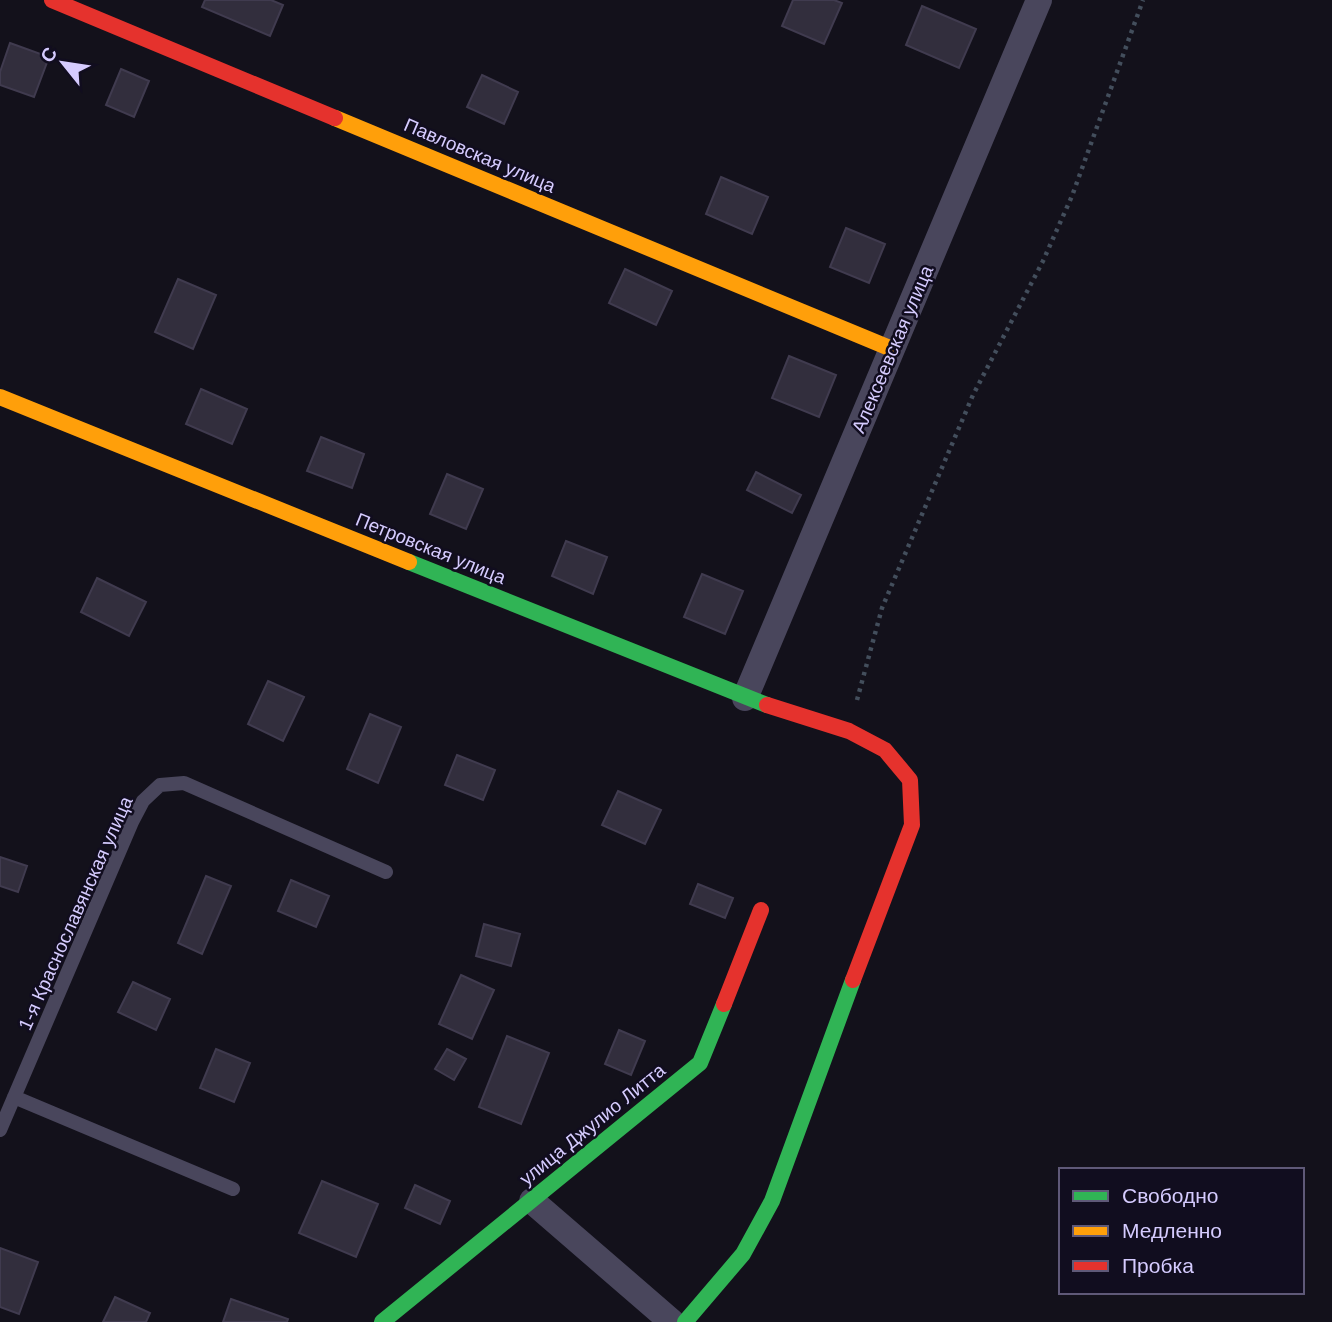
<svg xmlns="http://www.w3.org/2000/svg" width="1332" height="1322" viewBox="0 0 1332 1322" font-family="Helvetica,sans-serif">
  <rect width="100%" height="100%" fill="#13111b"/>
  <path fill="#322e3d" stroke="#403b4f" stroke-width="2" d="M205,0h66l12,5 -13,31 -68,-29z
    M793,0h41l8,3 -18,41 -42,-18z
    M922,6l54,23 -17,39 -53,-23z
    M10,43l39,14 -15,40 -34,-12v-13z
    M121,69l28,12 -15,36 -28,-12z
    M482,75l36,17 -14,32 -37,-17z
    M721,177l47,20 -16,37 -46,-20z
    M846,228l39,16 -16,39 -39,-16z
    M625,269l47,22 -16,34 -47,-22z
    M178,279l38,16 -23,54 -38,-17z
    M789,356l47,19 -17,42 -47,-19z
    M201,389l46,20 -15,35 -46,-20z
    M321,437l43,17 -12,34 -45,-17z
    M756,472l45,23 -9,18 -45,-23z
    M447,474l36,15 -17,40 -36,-15z
    M566,541l41,16 -14,37 -41,-18z
    M702,574l41,17 -18,43 -41,-17z
    M97,578l49,24 -17,34 -48,-24z
    M268,681l36,16 -21,44 -35,-17z
    M370,714l31,13 -23,56 -31,-14z
    M457,755l38,15 -12,30 -38,-15z
    M618,791l43,19 -16,34 -43,-19z
    M0,857l27,9 -9,26 -18,-6z
    M206,876l25,10 -29,68 -24,-11z
    M291,880l38,16 -13,31 -38,-16z
    M698,884l35,14 -8,20 -35,-14z
    M484,924l36,10 -9,32 -35,-10z
    M461,975l33,15 -22,49 -33,-15z
    M133,982l37,17 -14,31 -38,-18z
    M619,1030l26,11 -14,34 -26,-11z
    M507,1036l42,17 -28,71 -42,-17z
    M216,1049l34,14 -16,39 -34,-14z
    M447,1049l19,10 -12,21 -19,-11z
    M322,1181l56,23 -22,53 -57,-24z
    M415,1185l35,16 -10,23 -35,-16z
    M0,1248l38,14 -19,52 -19,-7z
    M115,1297l35,16 -4,9h-43z
    M231,1299l57,20 -1,3h-64z"/>
  <g fill="none" stroke-linecap="round" stroke-linejoin="round">
    <path stroke="#434e5c" stroke-width="4.5" stroke-dasharray="3.5 5" stroke-linecap="butt" d="M857,700l25,-92 91,-213 70,-134 29,-65 71,-196"/>
    <path stroke="#49465c" stroke-width="14" d="M14,1097l219,92
      M0,1130l132,-308 11,-21 17,-16 24,-2 202,89"/>
    <path stroke="#49465c" stroke-width="26" d="M745,698l294,-698
      M532,1201l140,121"/>
    <path stroke="#30b455" stroke-width="16" d="M409,562l358,143
      M382,1322l318,-259 24,-59
      M685,1322l58,-68 29,-53 81,-221"/>
    <path stroke="#ff9f0a" stroke-width="16" d="M335,118l557,231
      M0,397l409,165"/>
    <path stroke="#e5322d" stroke-width="16" d="M52,0l283,118
      M767,705l82,26 36,19 25,30 2,45 -59,155
      M724,1004l37,-94"/>
  </g>
  <g text-anchor="middle" stroke-width="5" stroke-linejoin="round" paint-order="stroke">
    <g font-size="19" fill="#d5cbfe" stroke="#110d1f">
      <text transform="translate(480 155) rotate(23)" y="7">Павловская улица</text>
      <text transform="translate(892 349) rotate(-67)" y="7">Алексеевская улица</text>
      <text transform="translate(431 548) rotate(22)" y="7">Петровская улица</text>
      <text transform="translate(75 913) rotate(-66)" y="7">1-я Краснославянская улица</text>
      <text transform="translate(592 1124) rotate(-39)" y="7">улица Джулио Литта</text>
    </g>
  </g>
  <rect x="1059" y="1168" width="245" height="126" fill="#110d1f" stroke="#5f5978" stroke-width="2"/>
  <rect x="1073" y="1191" width="35" height="10" fill="#30b455" stroke="#5f5978" stroke-width="2"/>
  <text x="1122" y="1203" font-size="21" fill="#d5cbfe">Свободно</text>
  <rect x="1073" y="1226" width="35" height="10" fill="#ff9f0a" stroke="#5f5978" stroke-width="2"/>
  <text x="1122" y="1238" font-size="21" fill="#d5cbfe">Медленно</text>
  <rect x="1073" y="1261" width="35" height="10" fill="#e5322d" stroke="#5f5978" stroke-width="2"/>
  <text x="1122" y="1273" font-size="21" fill="#d5cbfe">Пробка</text>
  <g transform="translate(63 63) rotate(300)" stroke="#110d1f" stroke-width="5" paint-order="stroke">
  <path d="M0-5L12 26L0 18L-12 26Z" fill="#d5cbfe"/>
  <text y="-10" font-size="19" font-weight="bold" text-anchor="middle" fill="#d5cbfe">С</text>
  </g>
</svg>
